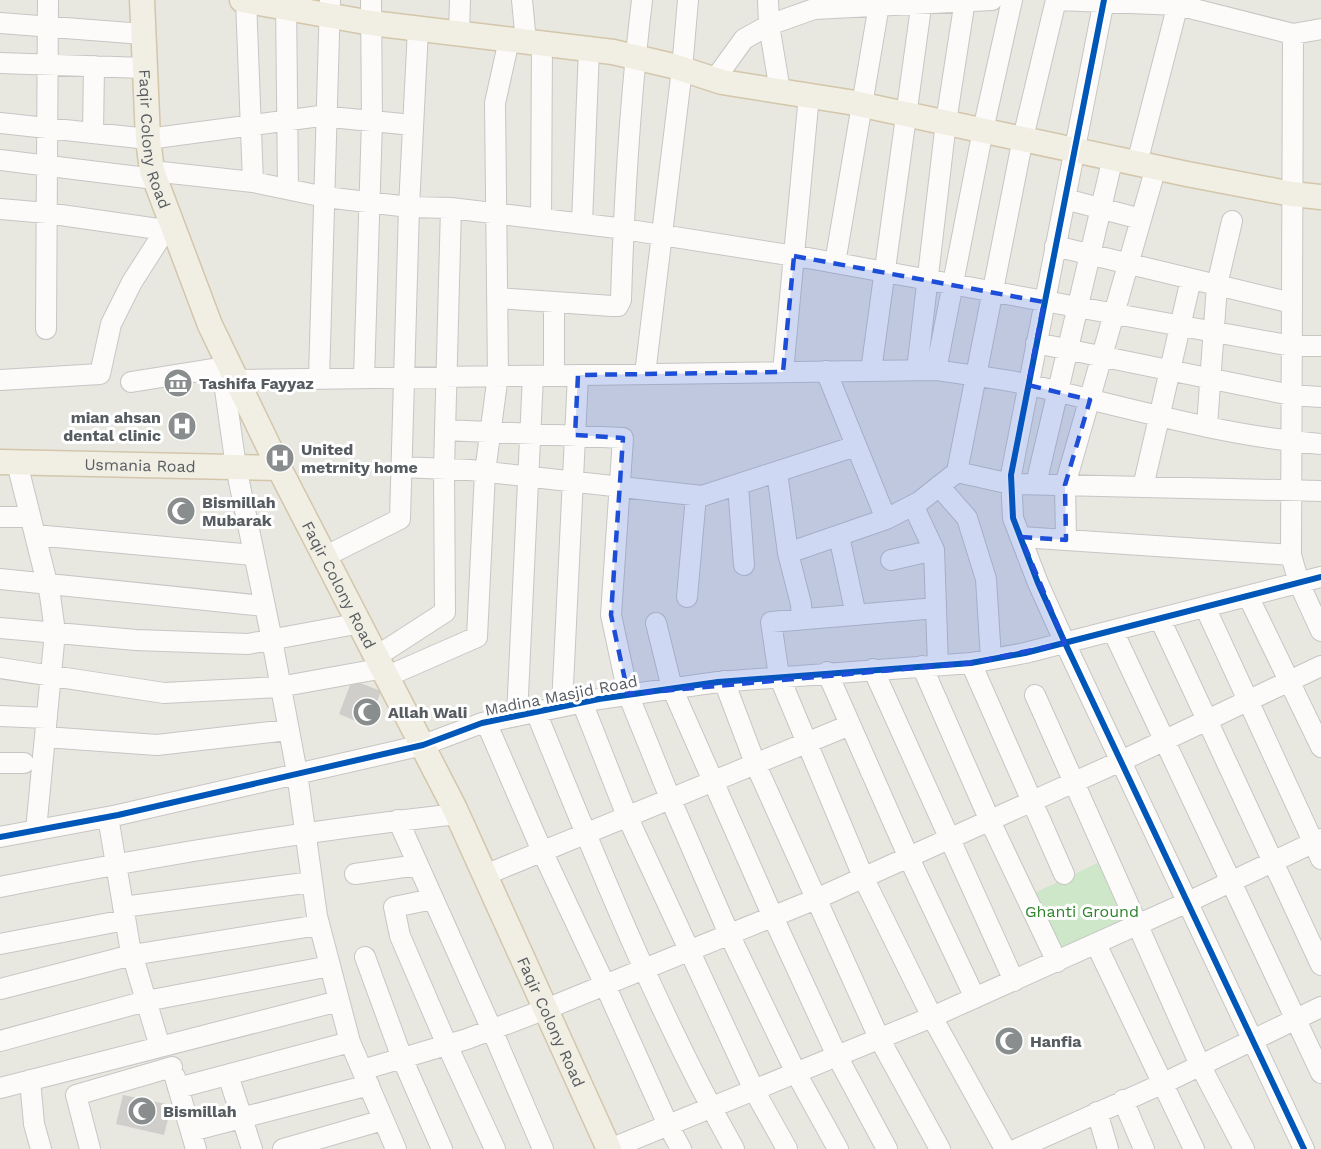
<svg xmlns="http://www.w3.org/2000/svg" width="1321" height="1149" viewBox="0 0 1321 1149" font-family="'Work Sans',sans-serif">
  <rect width="100%" height="100%" fill="#e8e7e0"/>
  <path fill="#cfe7c9" d="M1108,858l31,67 -82,37 -31,-65z"/>
  <path fill="#d0cecb" d="M352,680l29,11 -13,35 -29,-12z
    M123,1095l43,9 -3,14 5,1 -4,16 -48,-11z"/>
  <g fill="none" stroke-linecap="round" stroke-linejoin="round">
    <g stroke="#c6c6c5" stroke-width="22">
      <path id="minor" d="M246,0l7,182
        M286,0l2,189
        M522,0l4,42
        M768,0l1,25 11,66
        M1058,0l120,5 115,29 28,-5
        M1104,0l-93,475 2,43 25,65 27,60 239,506
        M0,23l143,11
        M459,34l1,-34
        M1293,34l-2,521 8,28 22,48
        M0,63l144,5
        M715,79l29,-40 25,-14 45,-16 178,-9
        M0,123l148,16 172,-23 93,9
        M93,133l1,-67
        M0,160l155,19
        M1137,163l42,-163
        M152,171l101,11 72,15 84,10 42,1 166,20 191,30 484,88h29
        M1065,199l76,20
        M0,209l47,4 118,17
        M541,219l1,-176
        M582,223l7,-174
        M1055,246l237,57
        M835,263l44,-258
        M498,298l114,8h6l3,-6c3,-100 9,-200 21,-300
        M554,302v73
        M46,329l2,-329
        M1036,343l255,52 30,2
        M222,368l14,99 36,173 25,133 20,143 33,126 46,107
        M917,370l29,-248 19,-122
        M936,370l47,-240 29,-130
        M826,371l60,148
        M871,371l51,-371
        M783,372l26,-277
        M645,374l37,-305 6,-69
        M364,378l8,-257 -1,-121
        M319,379l11,-379
        M0,380l100,-6 11,-50 21,-42 39,-61
        M237,380l699,-10c31,5 63,8 94,15 96,22 192,51 291,59
        M131,382l100,-16
        M1207,426l10,-141 15,-64
        M445,430l178,8 -12,177 17,79 42,104 59,136 67,139 42,76
        M17,463l33,132 5,37 -19,198
        M402,467l68,3 232,26 154,-50
        M777,472l11,81 13,51 1,15
        M957,472l54,12 310,7
        M1036,484l77,-327
        M738,485l6,80
        M939,486l28,32 19,61 5,80
        M1143,487l48,-208
        M913,505l21,45 4,115
        M0,517h30
        M35,535l218,20
        M839,536l17,79
        M1021,537l270,18
        M1066,540l-1,-55 91,-318
        M788,553l98,-34 33,-17 38,-30 66,-334 33,-138
        M326,556l74,-37 9,-312 9,-178
        M891,560l43,-10
        M0,579l264,27
        M1248,596l73,151
        M687,597l9,-101
        M1205,607l116,252
        M936,608l-165,14 8,54 85,203 68,138 73,132
        M1160,619l161,346
        M656,623l16,65 101,229 64,139 50,93
        M0,628l136,12 112,4 113,-21
        M1113,631l208,442
        M377,656l68,-44 -1,-143 7,-261
        M971,663l93,211
        M922,666l68,155 67,141
        M0,668l164,25 115,-6 105,-19
        M873,669l141,312
        M827,672l82,186 66,140
        M388,676l89,-39 8,-165 13,-97 -3,-272 14,-63
        M724,681l31,82 124,275 61,111
        M1035,695l165,370 44,84
        M582,702l45,114 127,274 33,59
        M562,706l16,-331
        M536,712c60,147 120,298 198,437
        M0,716l47,2
        M517,716l16,-340
        M486,722l56,129 63,134 63,140 13,24
        M45,737l112,8 131,-15
        M0,763h24
        M108,817l22,130 30,100
        M398,820l94,210 51,119
        M0,837l118,-22 305,-70 59,-22 117,-24 119,-17 253,-19 54,-10 296,-76
        M355,874l63,-9
        M485,875l365,-150
        M0,887c151,-31 304,-56 457,-73
        M433,899l-39,8 6,29 47,109 48,104
        M123,907l189,-25
        M0,944l125,-24
        M1096,944l98,205
        M365,957l37,101 40,91
        M0,989l132,-34 187,-30
        M0,1041l146,-40 184,-35
        M362,1070l105,-31 79,-30 270,-110 305,-138 200,-95
        M228,1075l24,74
        M175,1077l21,72
        M30,1080l4,44 7,25
        M0,1088l339,-87
        M178,1088l172,-46
        M1123,1100l21,49
        M1097,1112l11,37
        M191,1131l178,-46
        M90,1149l-14,-54 96,-28
        M283,1149l100,-29
        M610,1149l322,-132 256,-115 133,-63
        M1017,1149l147,-66 157,-76"/>
    </g>
    <g stroke="#d3c6ab" stroke-width="27">
      <g id="major">
        <path id="s1" d="M142,0l6,139 4,32 58,154 69,143 175,339 155,342"/>
        <path d="M242,0l129,23 242,29 60,14 49,16 127,20 338,72 105,20 29,3"/>
        <path id="s2" d="M0,462l279,6"/>
      </g>
    </g>
    <use href="#minor" stroke="#fcfbfa" stroke-width="20"/>
    <use href="#major" stroke="#f1efe4" stroke-width="24"/>
    <g stroke="#fff" stroke-width="10">
      <path id="cycleway" d="M1104,0l-93,475 2,43 25,65 27,60 239,506
        M0,837l118,-22 305,-70 59,-22 117,-24 119,-17 253,-19 54,-10 296,-76"/>
    </g>
    <use href="#cycleway" stroke="#0057b8" stroke-width="6"/>
  </g>
  <path fill="#1d4ed8" fill-opacity="0.2" stroke="#1d4ed8" stroke-width="4.5" stroke-dasharray="12 8" stroke-linejoin="round" d="M794,256l250,46 -16,83 62,15 -25,85 1,55 -45,-3 44,106 -94,20 -343,31 -17,-79 12,-177 -48,-3 3,-60 205,-3z"/>
  <defs>
    <g id="museum-disc" transform="scale(1.5)"><circle r="9.5" fill="#8a8d8d" stroke="#fff"/><path d="M0-6L6-3V-2H-6V-3ZM-5-1h2V3h-2ZM-1-1h2V3h-2ZM3-1h2V3H3ZM-6 4H6V6H-6Z" fill="#fff"/></g>
    <g id="hospital-disc" transform="scale(1.5)"><circle r="9.5" fill="#8a8d8d" stroke="#fff"/><path d="M-5-5h3v3.5h4V-5h3V5h-3V1.5h-4V5h-3Z" fill="#fff"/></g>
    <g id="mosque-disc" transform="scale(1.5)"><circle r="9.5" fill="#8a8d8d" stroke="#fff"/><path d="M3.5-4.9A6 6 0 1 0 3.5 4.9A5 5 0 1 1 3.5-4.9Z" fill="#fff"/></g>
  </defs>
  <g fill-rule="evenodd">
    <use href="#museum-disc" x="178" y="383"/>
    <use href="#hospital-disc" x="182" y="426"/>
    <use href="#hospital-disc" x="280" y="458"/>
    <use href="#mosque-disc" x="181" y="511"/>
    <use href="#mosque-disc" x="367" y="712"/>
    <use href="#mosque-disc" x="1009" y="1041"/>
    <use href="#mosque-disc" x="142" y="1111"/>
  </g>
  <g text-anchor="middle" stroke-width="6" stroke-linejoin="round" paint-order="stroke">
    <g font-size="16" fill="#575c61" stroke="#fff">
      <text dy="6" stroke="none"><textPath href="#s1" startOffset="140">Faqir Colony Road</textPath></text>
      <text dy="6" stroke="none"><textPath href="#s2" startOffset="140">Usmania Road</textPath></text>
      <text dy="6" stroke="none"><textPath href="#s1" startOffset="626">Faqir Colony Road</textPath></text>
      <text transform="translate(561 695) rotate(-11)" y="6">Madina Masjid Road</text>
      <text dy="6" stroke="none"><textPath href="#s1" startOffset="1112">Faqir Colony Road</textPath></text>
    </g>
    <g font-size="16" font-weight="bold" fill="#575c61" stroke="#fff" text-anchor="start">
      <text x="199" y="389">Tashifa Fayyaz</text>
      <text x="161" y="423" text-anchor="end">mian ahsan<tspan x="161" dy="18">dental clinic</tspan></text>
      <text x="301" y="455">United<tspan x="301" dy="18">metrnity home</tspan></text>
      <text x="202" y="508">Bismillah<tspan x="202" dy="18">Mubarak</tspan></text>
      <text x="388" y="718">Allah Wali</text>
      <text x="1030" y="1047">Hanfia</text>
      <text x="163" y="1117">Bismillah</text>
    </g>
    <g font-size="16" fill="#2e842c" stroke="#fff">
      <text x="1082" y="917">Ghanti Ground</text>
    </g>
  </g>
</svg>
